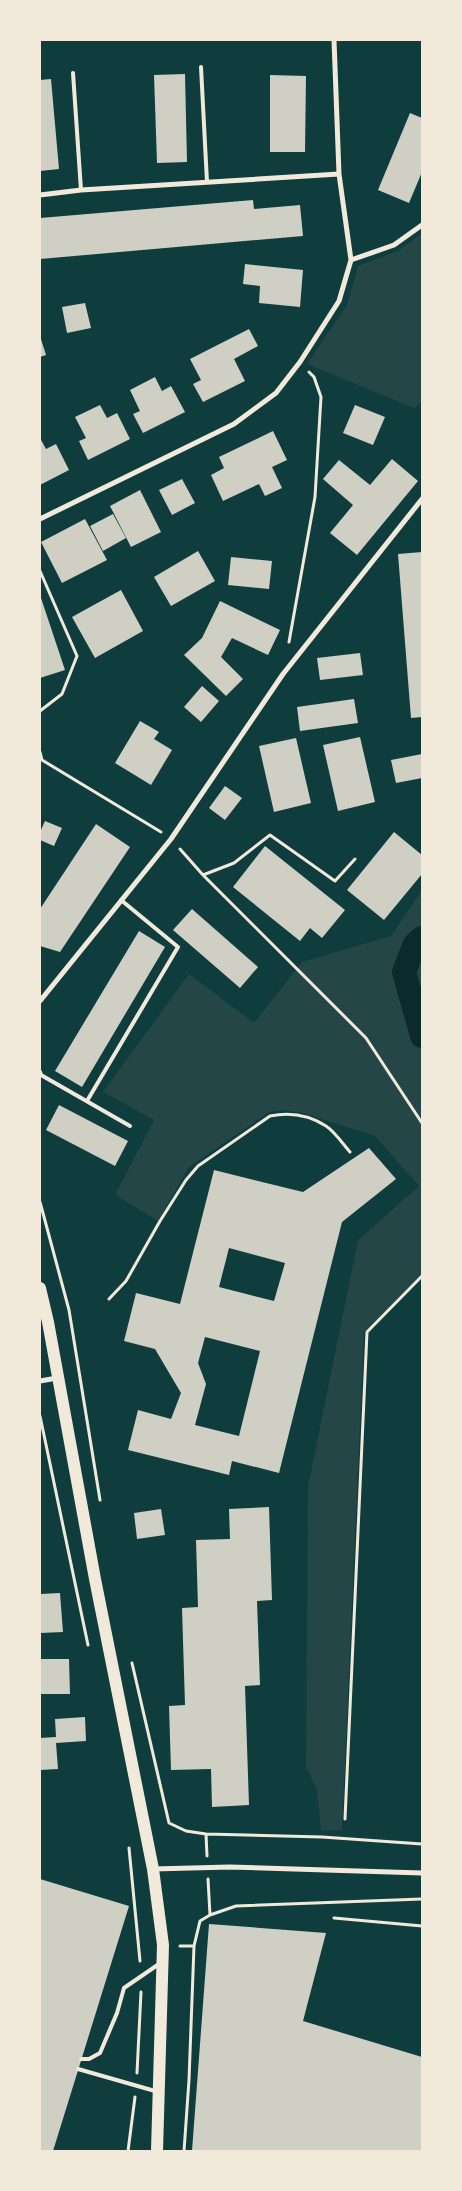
<svg xmlns="http://www.w3.org/2000/svg" width="462" height="2191" viewBox="0 0 462 2191" font-family="Inter,sans-serif">
  <rect width="100%" height="100%" fill="#0f3d3e"/>
  <path fill="#244646" d="M422,233v169l-8,6 -107,-44 40,-59 11,-39 40,-15z
    M422,890v384l-58,58 -22,498 -21,1 -4,-42 -11,-22 2,-280 50,-247 61,-54 -44,-50 -72,-23 -20,-3 -14,2 -80,55 -31,54 -43,-26 39,-75 -51,-28 86,-118 65,49 48,-61 89,-26z"/>
  <g fill="none" stroke-linecap="round" stroke-linejoin="round">
    <path stroke="#0a2a2b" stroke-width="24" d="M422,938l-7,6 -11,28 18,64"/>
  </g>
  <path fill="#cfcfc3" fill-rule="evenodd" d="M185,74l2,88 -30,1 -3,-88z
    M270,75l36,1 -1,76h-35z
    M51,79l8,90 -19,2v-91z
    M410,113l12,5v54l-13,31 -31,-13z
    M253,200l1,9 46,-4 3,31 -263,23v-41z
    M245,264l58,6 -3,37 -41,-4 1,-17 -17,-2z
    M85,303l6,25 -24,5 -5,-26z
    M249,329l9,17 -24,13 11,22 -42,21 -10,-18 8,-4 -11,-21z
    M40,336l6,19 -6,2z
    M155,377l7,14 9,-5 14,26 -42,21 -10,-19 7,-3 -10,-21z
    M100,405l7,13 10,-5 13,26 -42,21 -9,-19 7,-3 -11,-21z
    M355,405l30,12 -12,28 -30,-12z
    M273,431l14,29 -15,7 10,21 -17,8 -6,-12 -36,17 -12,-26 13,-7 -5,-11z
    M40,438l6,11 10,-5 13,26 -29,15z
    M392,459l26,22 -61,74 -27,-22 23,-28 -30,-26 16,-19 31,25z
    M182,479l13,24 -23,12 -13,-25z
    M140,490l21,42 -30,15 -21,-41z
    M113,514l13,24 -23,13 -13,-25z
    M85,519l22,41 -45,23 -21,-41z
    M198,551l17,30 -44,25 -17,-29z
    M422,552v165l-11,1 -13,-164z
    M231,557l41,4 -3,28 -41,-4z
    M121,590l22,41 -48,27 -23,-41z
    M40,595l25,75 -25,8z
    M220,601l60,29 -12,25 -36,-17 -11,19 22,22 -17,17 -42,-41 18,-17z
    M360,653l3,22 -43,5 -3,-22z
    M202,686l17,15 -18,21 -17,-15z
    M354,699l4,24 -58,8 -3,-24z
    M140,721l19,11 -5,7 18,11 -21,35 -36,-22z
    M360,737l15,65 -37,9 -15,-66z
    M296,738l15,65 -37,9 -15,-66z
    M422,754v24l-26,5 -5,-23z
    M225,786l17,12 -17,22 -16,-12z
    M45,821l17,7 -8,18 -14,-6v-8z
    M96,824l34,23 -70,105 -20,-6v-37z
    M394,832l28,23v19l-38,46 -37,-30z
    M265,846l80,64 -23,28 -12,-10 -10,13 -67,-54z
    M192,909l66,58 -18,21 -67,-58z
    M139,931l26,16 -83,140 -27,-16z
    M59,1105l69,36 -13,25 -69,-36z
    M369,1148l27,31 -54,43 -63,251 -47,-12 -3,14 -101,-25 10,-40 33,9 10,-26 -26,-44 -31,-8 12,-48 44,11 34,-134 89,22zM229,1248l56,15 -11,38 -55,-14zM205,1337l55,14 -21,85 -44,-11 11,-41 -8,-21z
    M269,1507l3,93 -15,1 3,84 -15,1 4,119 -37,2 -1,-38 -40,1 -2,-64 16,-1 -3,-97 16,-1 -2,-67 34,-1 -1,-30z
    M161,1509l4,26 -28,4 -3,-26z
    M60,1593l3,39 -23,1v-39z
    M40,1659h29l1,35h-30z
    M85,1717l1,24 -30,2 2,26 -18,1v-32l16,-1 -1,-18z
    M40,1879l89,27 -76,245h-13z
    M209,1924l117,9 -23,88 119,36v94h-230z"/>
  <g fill="none" stroke-linecap="round" stroke-linejoin="round">
    <path stroke="#f1e9da" stroke-width="3" d="M40,571l37,85 -15,38 -22,17
      M289,642l26,-145 6,-100 -7,-20 -5,-5
      M40,752l2,8 119,72
      M180,849l23,26 163,163 56,85
      M203,875l31,-12 36,-28 65,46 20,-22
      M40,1202l29,108 31,190
      M109,1299l17,-18 34,-60 26,-41 12,-14 72,-50c19,-4 39,-1 56,10 9,6 17,18 24,26
      M40,1416l48,229
      M132,1663l37,160 17,8 20,3 116,3 100,7
      M345,1819l22,-487 55,-56
      M206,1834l1,22
      M129,1848l11,113
      M208,1879l2,36
      M334,1918l88,8
      M180,1946h14
      M137,2073l4,-81
      M128,2151l7,-54
      M184,2151l5,-71 5,-134 6,-25 10,-6 26,-9 186,-7"/>
    <path stroke="#f1e9da" stroke-width="4" d="M201,67l6,115
      M73,73l8,117
      M40,1072l1,3 89,51
      M87,1101l91,-154 -57,-47
      M81,2059h8l11,-6 17,-40 7,-25 35,-24
      M78,2069l77,22"/>
    <path stroke="#f1e9da" stroke-width="5" d="M40,195l41,-5 258,-16
      M351,260l43,-15 28,-20
      M40,519l194,-95 42,-31 24,-31 39,-61 12,-41 -12,-86 -5,-134
      M40,1001l131,-162 112,-165 139,-175
      M40,1381l17,-3
      M153,1869l77,-2 192,6"/>
    <path stroke="#f1e9da" stroke-width="12" d="M40,1288l8,34 47,257 58,290 10,76 -6,206"/>
  </g>
  <rect width="462" height="2191" fill="none" stroke="#f1e9da" stroke-width="82"/>
</svg>
